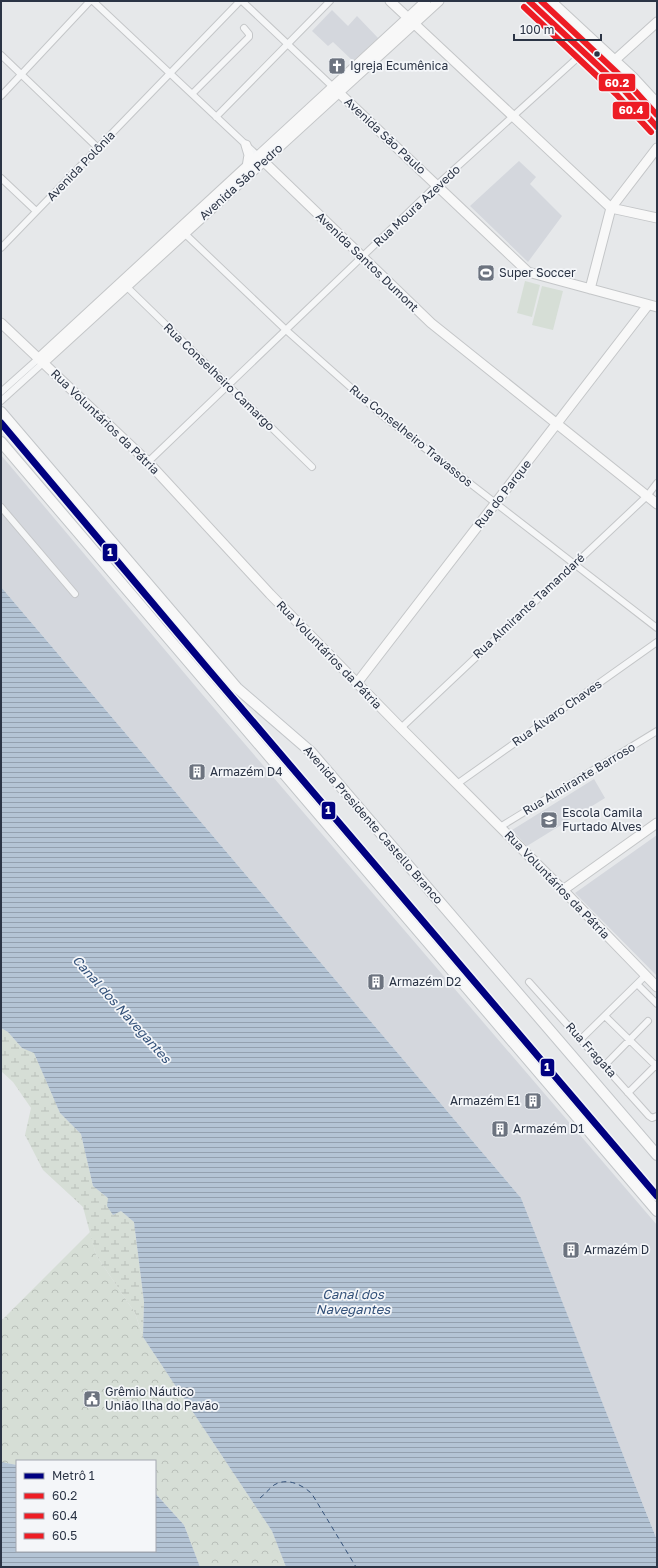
<svg xmlns="http://www.w3.org/2000/svg" width="658" height="1568" viewBox="0 0 658 1568" font-family="'Golos Text',sans-serif">
  <defs>
    <pattern id="wetland-marsh" width="20" height="14" patternUnits="userSpaceOnUse"><rect width="20" height="14" fill="#d6ded6"/><path d="M1 5h8M5 5V1M11 12h8M15 12V8" fill="none" stroke="#b8bfb9"/></pattern>
    <pattern id="park-crowns" width="20" height="18" patternUnits="userSpaceOnUse"><rect width="20" height="18" fill="#d6ded6"/><path d="M2 6a3 3 0 1 1 6 0M12 15a3 3 0 1 1 6 0" fill="none" stroke="#b8bfb9"/></pattern>
    <pattern id="water-rules" width="6" height="5" patternUnits="userSpaceOnUse"><rect width="6" height="5" fill="#b4c4d5"/><path d="M0 2.5h6" fill="none" stroke="#93a0af"/></pattern>
  </defs>
  <rect width="100%" height="100%" fill="#e6e8ea"/>
  <path fill="#d4d7dd" d="M332,10l16,16 9,-10 21,22 -25,23 -20,-19 -5,4 -16,-15z
    M519,161l17,16 -6,7 32,32 -34,46 -58,-56z
    M1,455l201,239 455,531v315l-136,-342 -520,-611z
    M594,779l11,19 -78,48 -15,-16z
    M657,835v141l-82,-83z"/>
  <path fill="url(#wetland-marsh)" d="M1,1028l7,4 14,16 12,4 26,61 21,21 12,52 15,12 5,17 8,-4 13,11 10,80 -1,35 -8,-24 -39,-58 -13,-48 -40,-37 -18,-35 6,-27 -18,-26 -12,-11z"/>
  <path fill="url(#park-crowns)" d="M90,1232l6,23 39,58 8,24 129,194 14,36h-86l-16,-42 -29,-32v-32h-138v4l-16,-3v-141z"/>
  <path fill="#d6ded6" d="M525,281l15,4 -8,32 -15,-4z
    M542,286l21,5 -10,39 -21,-5z"/>
  <path fill="url(#water-rules)" d="M1,587l520,611 136,342v27h-371l-14,-36 -129,-194 1,-35 -10,-80 -13,-11 -8,4 -6,-9 1,-8 -15,-12 -12,-52 -21,-21 -26,-60 -12,-5 -14,-16 -7,-4z
    M1,1462l16,3v86h138v-58l29,32 16,42h-199z"/>
  <g fill="none" stroke-linecap="round" stroke-linejoin="round">
    <path stroke="#34527a" stroke-width="1" stroke-dasharray="5 4" stroke-linecap="butt" d="M260,1498c5,-4 9,-9 14,-13 13,-8 29,0 38,9l44,73"/>
    <g stroke="#c4c6c8" stroke-width="8">
      <path id="street" d="M93,1l165,155
        M242,1l91,86
        M1,55l97,93
        M192,94l57,-57v-3l-5,-6
        M1,96l89,-95
        M216,117l114,-116
        M1,178l35,33
        M182,231l104,99 97,86 274,212
        M1,248l239,-247
        M127,287l185,180
        M1,392l38,-34
        M1,401l43,-39
        M148,462l289,-277 147,-133
        M1,507l74,87
        M401,728l246,-232 10,-13
        M457,784l200,-142
        M500,827l157,-96
        M529,982l120,134 3,2 5,-2
        M637,984l20,20
        M605,1016l52,51
        M581,1039l64,-63
        M604,1066l44,-45
        M628,1093l29,-29"/>
    </g>
    <g stroke="#c4c6c8" stroke-width="11">
      <path id="secondary" d="M390,1l221,207 46,10
        M529,1l93,87 35,39
        M551,1l82,76 24,26
        M615,60l42,-38
        M335,89l193,183 129,35
        M246,145l3,10 -2,12
        M258,156l173,167 226,181
        M590,289l21,-81 46,-60
        M1,323l147,139 122,132 131,134 162,162 94,97
        M39,358l387,-357
        M44,362l395,-361
        M357,683l291,-378
        M563,890l94,-67"/>
    </g>
    <g stroke="#c2c5c8" stroke-width="12">
      <path id="primary" d="M1,412l236,276 74,64 346,403
        M1,442l656,769"/>
    </g>
    <use href="#street" stroke="#f5f6f7" stroke-width="6"/>
    <use href="#secondary" stroke="#f8f8f8" stroke-width="9"/>
    <use href="#primary" stroke="#f8f8f8" stroke-width="10"/>
    <g stroke="#f4f6f9" stroke-width="9">
      <path id="bus-1" d="M529,1l93,87 35,39"/>
    </g>
    <g stroke="#f4f6f9" stroke-width="9">
      <path id="bus-2" d="M524,7l92,87 35,38"/>
    </g>
    <g stroke="#f4f6f9" stroke-width="9">
      <path id="bus-3" d="M541,1l86,81 30,33"/>
    </g>
    <use href="#bus-1" stroke="#ed1c24" stroke-width="6"/>
    <use href="#bus-2" stroke="#ed1c24" stroke-width="6"/>
    <use href="#bus-3" stroke="#ed1c24" stroke-width="6"/>
    <g stroke="#f4f6f9" stroke-width="10">
      <path id="metro-1" d="M1,423l207,246 449,527"/>
    </g>
    <use href="#metro-1" stroke="#000080" stroke-width="7"/>
  </g>
  <defs>
    <g id="church-square" transform="scale(0.9)"><rect x="-9" y="-9" width="18" height="18" rx="4" fill="#6c737f" stroke="#f4f6f9"/><path d="M-1.2-6h2.4v3.5h3.3v2.4h-3.3V6h-2.4V-.1h-3.3v-2.4h3.3Z" fill="#fff"/></g>
    <g id="stadium-square" transform="scale(0.9)"><rect x="-9" y="-9" width="18" height="18" rx="4" fill="#6c737f" stroke="#f4f6f9"/><path d="M0-5a6.5 5 0 1 0 0 10a6.5 5 0 1 0 0-10ZM-3.5-1.8h7v3.6h-7Z" fill="#fff"/></g>
    <g id="building-square" transform="scale(0.9)"><rect x="-9" y="-9" width="18" height="18" rx="4" fill="#6c737f" stroke="#f4f6f9"/><path d="M-4-6H4V6H1V3H-1V6H-4ZM-2.5-4.3h1.7v1.8h-1.7ZM.8-4.3h1.7v1.8H.8ZM-2.5-1h1.7V.8h-1.7ZM.8-1h1.7V.8H.8Z" fill="#fff"/></g>
    <g id="school-square" transform="scale(0.9)"><rect x="-9" y="-9" width="18" height="18" rx="4" fill="#6c737f" stroke="#f4f6f9"/><path d="M0-5L7-2L0 1L-7-2ZM-4 1L0 2.5L4 1V4Q0 6-4 4Z" fill="#fff"/></g>
    <g id="civic-square" transform="scale(0.9)"><rect x="-9" y="-9" width="18" height="18" rx="4" fill="#6c737f" stroke="#f4f6f9"/><path d="M-.6-6.5H3V-4.5H.6V-3L4-1V1h2V6H-6V1h2V-1L-.6-3ZM-1.2 2.5V6h2.4V2.5Z" fill="#fff"/></g>
  </defs>
  <g fill-rule="evenodd">
    <use href="#church-square" x="337" y="66"/>
    <use href="#stadium-square" x="486" y="273"/>
    <use href="#building-square" x="197" y="772"/>
    <use href="#school-square" x="549" y="820"/>
    <use href="#building-square" x="376" y="982"/>
    <use href="#building-square" x="533" y="1101"/>
    <use href="#building-square" x="500" y="1129"/>
    <use href="#building-square" x="571" y="1250"/>
    <use href="#civic-square" x="92" y="1399"/>
  </g>
  <circle fill="#2b3445" stroke="#f4f6f9" stroke-width="1.5" cx="597" cy="54" r="3.5"/>
  <g text-anchor="middle" stroke-width="3.5" stroke-linejoin="round" paint-order="stroke">
    <g font-size="12" fill="#2b3445" stroke="#f4f6f9" text-anchor="start">
      <text x="350" y="70">Igreja Ecumênica</text>
      <text x="499" y="277">Super Soccer</text>
      <text x="210" y="776">Armazém D4</text>
      <text x="562" y="817">Escola Camila<tspan x="562" dy="14">Furtado Alves</tspan></text>
      <text x="389" y="986">Armazém D2</text>
      <text x="520" y="1105" text-anchor="end">Armazém E1</text>
      <text x="513" y="1133">Armazém D1</text>
      <text x="584" y="1254">Armazém D</text>
      <text x="105" y="1396">Grêmio Náutico<tspan x="105" dy="14">União Ilha do Pavão</tspan></text>
    </g>
    <g font-size="12" fill="#2b3445" stroke="#f4f6f9">
      <text transform="translate(385 136) rotate(43)" y="4">Avenida São Paulo</text>
      <text transform="translate(81 166) rotate(-46)" y="4">Avenida Polônia</text>
      <text transform="translate(241 182) rotate(-42)" y="4">Avenida São Pedro</text>
      <text transform="translate(417 206) rotate(-43)" y="4">Rua Moura Azevedo</text>
      <text transform="translate(367 262) rotate(44)" y="4">Avenida Santos Dumont</text>
      <text transform="translate(219 377) rotate(44)" y="4">Rua Conselheiro Camargo</text>
      <text transform="translate(105 422) rotate(44)" y="4">Rua Voluntários da Pátria</text>
      <text transform="translate(411 436) rotate(39)" y="4">Rua Conselheiro Travassos</text>
      <text transform="translate(503 494) rotate(-52)" y="4">Rua do Parque</text>
      <text transform="translate(529 606) rotate(-43)" y="4">Rua Almirante Tamandaré</text>
      <text transform="translate(329 655) rotate(46)" y="4">Rua Voluntários da Pátria</text>
      <text transform="translate(557 713) rotate(-35)" y="4">Rua Álvaro Chaves</text>
      <text transform="translate(579 779) rotate(-31)" y="4">Rua Almirante Barroso</text>
      <text transform="translate(373 825) rotate(49)" y="4">Avenida Presidente Castello Branco</text>
      <text transform="translate(557 885) rotate(46)" y="4">Rua Voluntários da Pátria</text>
      <text transform="translate(591 1050) rotate(48)" y="4">Rua Fragata</text>
    </g>
    <g font-size="13" font-style="italic" fill="#34527a" stroke="#f4f6f9">
      <text transform="translate(122 1009) rotate(48)" y="5">Canal dos Navegantes</text>
      <text x="353" y="1299">Canal dos<tspan x="353" dy="15">Navegantes</tspan></text>
    </g>
  </g>
  <g stroke="#f4f6f9" stroke-width="1.5">
    <rect x="598" y="73" width="38" height="19" rx="4" fill="#ed1c24"/>
    <rect x="612" y="101" width="38" height="19" rx="4" fill="#ed1c24"/>
    <rect x="102" y="543" width="16" height="19" rx="4" fill="#000080"/>
    <rect x="321" y="801" width="15" height="19" rx="4" fill="#000080"/>
    <rect x="540" y="1058" width="15" height="19" rx="4" fill="#000080"/>
  </g>
  <g font-size="11" text-anchor="middle" font-weight="bold" fill="#fff">
    <text x="617" y="87">60.2</text>
    <text x="631" y="114">60.4</text>
    <text x="110" y="556">1</text>
    <text x="328" y="814">1</text>
    <text x="547" y="1071">1</text>
  </g>
  <rect width="658" height="1568" fill="none" stroke="#2b3445" stroke-width="4"/>
  <rect x="16" y="1460" width="140" height="92" fill="#f4f6f9" stroke="#a4a8b1"/>
  <rect x="24" y="1473" width="20" height="6" fill="#000080" stroke="#a4a8b1"/>
  <text x="52" y="1480" font-size="12" fill="#2b3445">Metrô 1</text>
  <rect x="24" y="1493" width="20" height="6" fill="#ed1c24" stroke="#a4a8b1"/>
  <text x="52" y="1500" font-size="12" fill="#2b3445">60.2</text>
  <rect x="24" y="1513" width="20" height="6" fill="#ed1c24" stroke="#a4a8b1"/>
  <text x="52" y="1520" font-size="12" fill="#2b3445">60.4</text>
  <rect x="24" y="1533" width="20" height="6" fill="#ed1c24" stroke="#a4a8b1"/>
  <text x="52" y="1540" font-size="12" fill="#2b3445">60.5</text>
  <path d="M514 34v6h87v-6" fill="none" stroke="#2b3445" stroke-width="2"/>
  <text x="520" y="34" font-size="12" fill="#2b3445" stroke="#f4f6f9" stroke-width="3" paint-order="stroke">100 m</text>
</svg>
